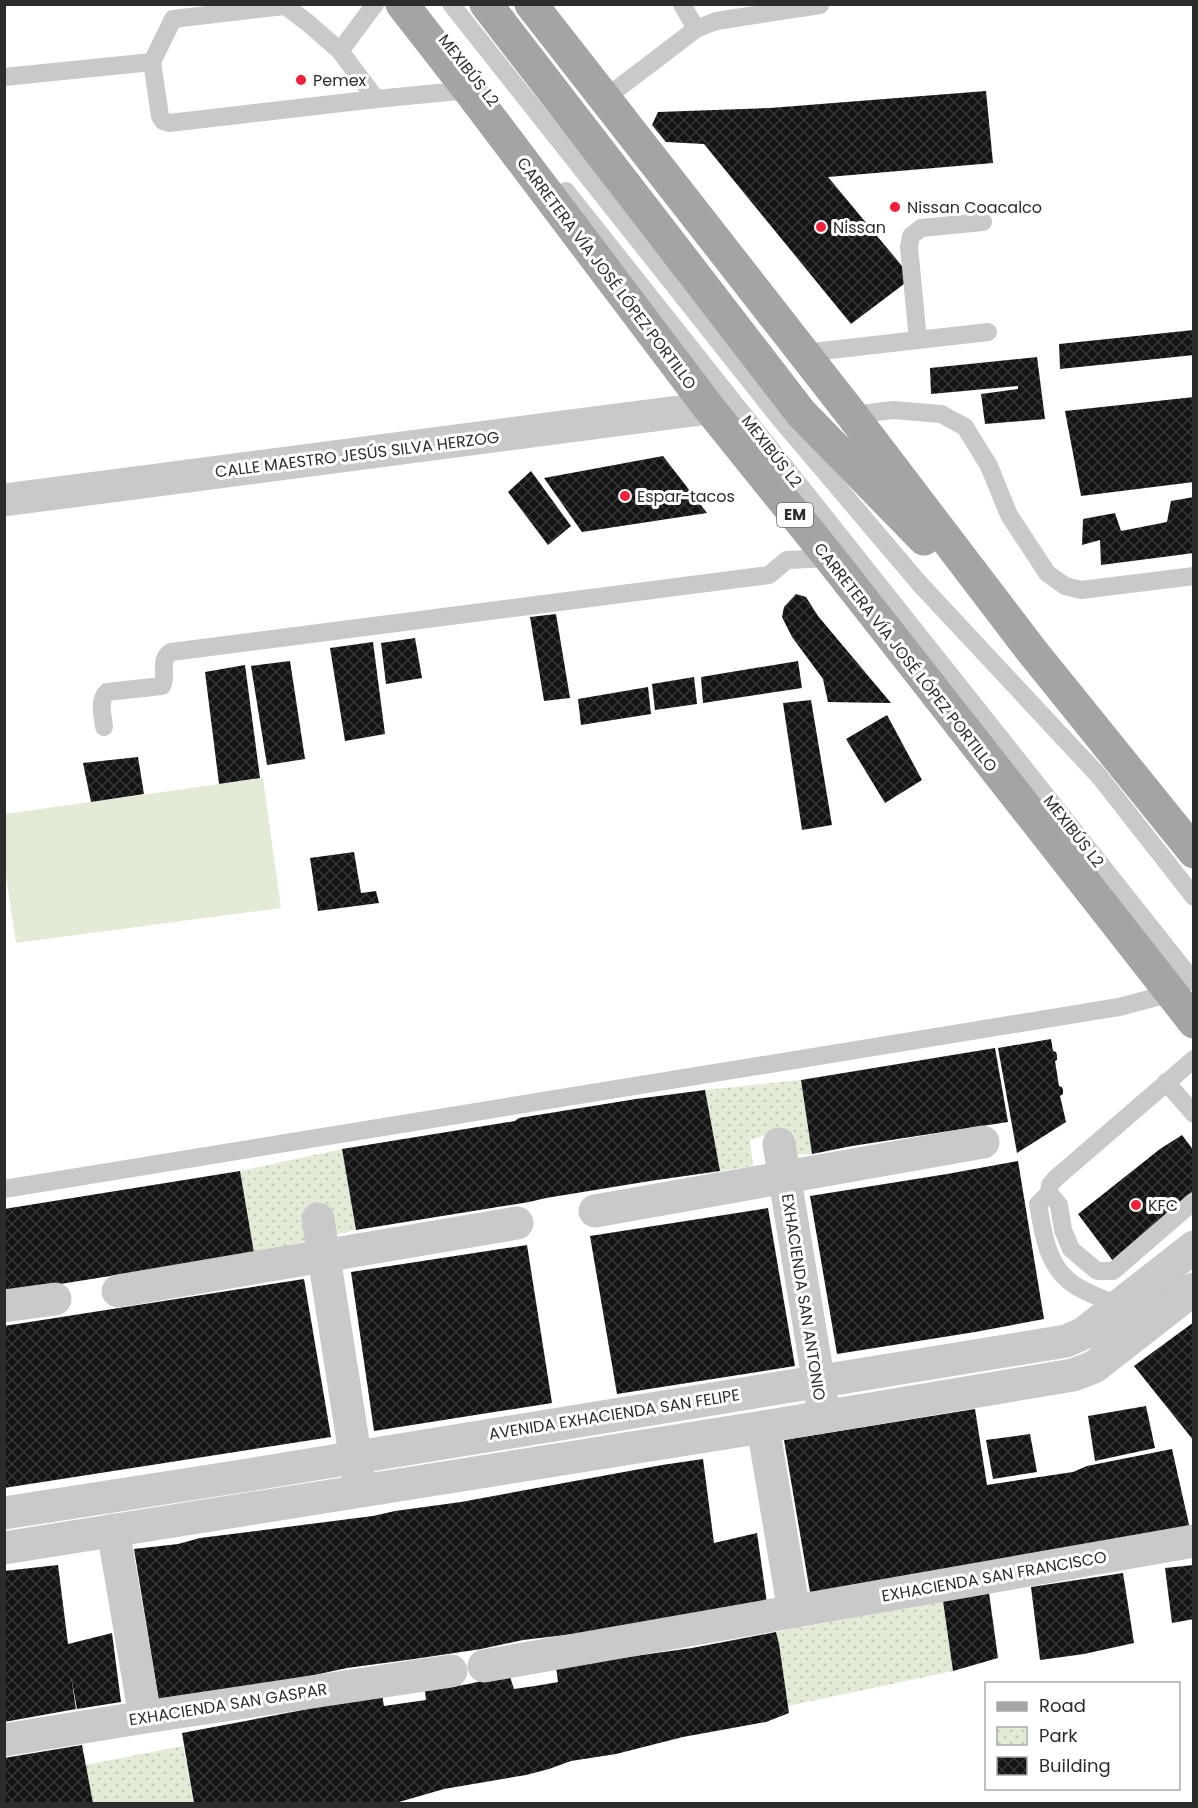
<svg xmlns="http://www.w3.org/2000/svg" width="1198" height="1808" viewBox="0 0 1198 1808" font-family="Poppins,sans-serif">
  <defs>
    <pattern id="park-dots" width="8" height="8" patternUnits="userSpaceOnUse" patternTransform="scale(1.5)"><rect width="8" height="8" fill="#e3ebd7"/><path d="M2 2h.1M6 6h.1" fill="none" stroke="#c3cab9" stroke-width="1.8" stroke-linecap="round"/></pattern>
    <pattern id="building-cross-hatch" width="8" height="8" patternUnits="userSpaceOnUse" patternTransform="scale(1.5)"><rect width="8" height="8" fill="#131313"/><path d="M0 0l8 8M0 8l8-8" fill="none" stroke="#363636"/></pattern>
  </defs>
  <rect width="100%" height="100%" fill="#fff"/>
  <path fill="#e3ebd7" d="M263,778l18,130 -265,35 -11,-74 -1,-55z"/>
  <path fill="url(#park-dots)" d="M801,1080l11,74 -22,1 -8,-23 -32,7 3,27 -33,5 -15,-81z
    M342,1149l14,81 -102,23 -14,-82z
    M943,1601l10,70 -165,35 -9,-62 -3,-12z
    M183,1746l11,57h-101l-8,-38z"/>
  <path fill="url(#building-cross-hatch)" d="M986,91l7,72 -165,14 84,101 -61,46 -147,-180 -38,-2 -14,-17 6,-13 112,-4z
    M1194,330v25l-134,14 -1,-25z
    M1037,357l8,62 -60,5 -4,-30 37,-5v-3l-87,8 -1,-26z
    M1194,397v85l-113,14 -16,-85z
    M663,456l44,57 -125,19 -38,-54z
    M531,471l40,55 -23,19 -40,-53z
    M1194,497v56l-93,12 -1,-25 -18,5 1,-26 32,-6 6,18 46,-9 4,-21z
    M796,594l10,3 12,19 73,87 -63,-1 -5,-23 -31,-42 -10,-20 2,-10z
    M556,614l14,84 -26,3 -14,-84z
    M415,638l7,40 -36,6 -5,-41z
    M373,642l12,92 -40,7 -15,-93z
    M290,661l15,98 -38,6 -16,-99z
    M798,661l4,27 -99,15 -2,-26z
    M245,665l15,113 -41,6 -14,-112z
    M694,677l3,27 -42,6 -3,-26z
    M648,687l3,27 -70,11 -3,-26z
    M811,700l21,125 -30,5 -19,-127z
    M887,715l35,65 -37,23 -39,-64z
    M138,757l6,37 -53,8 -8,-39z
    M354,852l7,41 15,-2 3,12 -61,8 -8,-53z
    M1051,1039l2,12 3,1 1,3v5l-2,1 4,25 3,1 1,3v4l-3,2 6,26 -49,31 -19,-105z
    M995,1048l13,74 -156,24 -40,8 -11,-74z
    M705,1090l15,81 -70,10 -104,17 -17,4 -173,28 -14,-81 173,-28 4,-3 117,-19z
    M1182,1135l12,16v46l-78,68 -38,-51 82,-65z
    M1018,1161l26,158 -69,13 -138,22 -27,-158 137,-22z
    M240,1171l14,82 -250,40v-84z
    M768,1208l27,158 -178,28 -27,-158z
    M527,1245l25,158 -178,28 -23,-159z
    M304,1279l27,158 -327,51v-162z
    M1194,1322v119l-60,-75z
    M1146,1406l9,42 -60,13 -7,-45z
    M975,1409l12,76 86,-13 14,-6 85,-17 18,80 -379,69 -27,-158z
    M1030,1434l7,38 -44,7 -7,-39z
    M703,1459l11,84 43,-10 10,70 -176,29 -68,8 -42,9 -67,10 -67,9 -42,9 -146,24 -25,-152 44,-5 22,-6 173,-22 22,-5 66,-9 201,-37z
    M58,1565l10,79 44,-11 9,69 -44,7 -6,-33 5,33 -72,13v-151z
    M1194,1565v54l-22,4 -7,-55z
    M1123,1573l11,70 -50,11 -44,6 -9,-73z
    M989,1593l9,65 -45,13 -10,-70z
    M776,1632l3,12 10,69 -23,9 -83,15 -67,17 -45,7 -22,8 -23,6 -82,14 -45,13 -20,1h-185l-12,-70 200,-38 2,11 42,-6 -1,-9 44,-7 40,-10 5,15 21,-3 23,-4 -2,-15 136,-19z
    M82,1745l11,58h-89v-45z"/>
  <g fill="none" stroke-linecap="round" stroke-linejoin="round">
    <path stroke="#c9c9c9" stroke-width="18" d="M283,4l25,19 32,28 36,48 93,-9
      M451,4l329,415 139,164 180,193 95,121
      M682,4l14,25
      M340,51l35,-47
      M152,62l8,54 3,5 6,2 207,-24
      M4,77l148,-15 21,-43 111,-13
      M604,99l92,-70 20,-8 104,-16
      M566,191l628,791
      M918,340l-9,-93 2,-11 10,-8 62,-6
      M804,353l184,-21
      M852,415l41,-5 48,4 24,13 24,39 20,49 38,58 18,13 16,4 113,-14
      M104,727c-1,-11 -6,-26 3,-35l55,-6c6,-12 -4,-26 9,-34l598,-77 18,-15 43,-2
      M1166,1082l28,32
      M4,1189l1115,-182 53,-14
      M1049,1193l10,12 4,25 8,19 26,22h16l81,-70
      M1123,1309c-15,-10 -35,-14 -50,-25 -26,-18 -30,-51 -35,-80l11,-11 1,-8 6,-7 138,-119"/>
    <path stroke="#c9c9c9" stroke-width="33" d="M4,500l705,-92
      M779,1144l43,258
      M595,1211l388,-69
      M318,1219l41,261
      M118,1291l399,-68
      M4,1306l51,-7
      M763,1427l31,185
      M4,1513l244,-38 818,-134 18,-8 110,-86
      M113,1530l32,187
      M4,1548l759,-121 310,-52 21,-8 100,-78
      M484,1666l710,-125
      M4,1740l141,-23 306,-46"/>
    <path stroke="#a4a4a4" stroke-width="33" d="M402,4l67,86 240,318 121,150 364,464
      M486,4l315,409 123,126
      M531,4l321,411 179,235 163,202"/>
  </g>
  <g fill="#f21e3a" stroke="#fff" stroke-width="2">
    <circle cx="301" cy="80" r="6"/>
    <circle cx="895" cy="207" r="6"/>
    <circle cx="821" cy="227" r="6"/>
    <circle cx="625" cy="496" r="6"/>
    <circle cx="1136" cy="1205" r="6"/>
  </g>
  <g text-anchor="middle" stroke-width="6" stroke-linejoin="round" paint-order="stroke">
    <rect fill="#fff" stroke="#6b6b6b" stroke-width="1.5" x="777" y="503" width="36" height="24" rx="4.5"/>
    <g font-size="15" font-weight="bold" fill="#2c2c2c">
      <text x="795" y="520">EM</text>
    </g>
    <g font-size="16" fill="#2c2c2c" stroke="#fff">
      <text transform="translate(469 70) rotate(52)" y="6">MEXIBÚS L2</text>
      <text transform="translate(607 273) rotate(53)" y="6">CARRETERA VÍA JOSÉ LÓPEZ PORTILLO</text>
      <text transform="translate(772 451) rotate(52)" y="6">MEXIBÚS L2</text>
      <text transform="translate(357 454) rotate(-7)" y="6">CALLE MAESTRO JESÚS SILVA HERZOG</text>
      <text transform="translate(906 657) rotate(52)" y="6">CARRETERA VÍA JOSÉ LÓPEZ PORTILLO</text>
      <text transform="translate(1074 831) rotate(52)" y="6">MEXIBÚS L2</text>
      <text transform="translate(804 1297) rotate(81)" y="6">EXHACIENDA SAN ANTONIO</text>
      <text transform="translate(614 1414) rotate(-9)" y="6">AVENIDA EXHACIENDA SAN FELIPE</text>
      <text transform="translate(994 1576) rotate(-10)" y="6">EXHACIENDA SAN FRANCISCO</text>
      <text transform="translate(228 1704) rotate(-9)" y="6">EXHACIENDA SAN GASPAR</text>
    </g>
    <g font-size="16" fill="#2c2c2c" stroke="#fff" text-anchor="start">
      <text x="313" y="86">Pemex</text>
      <text x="907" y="213">Nissan Coacalco</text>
      <text x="833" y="233">Nissan</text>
      <text x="637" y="502">Espar-tacos</text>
      <text x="1148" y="1211">KFC</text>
    </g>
  </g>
  <rect width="1198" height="1808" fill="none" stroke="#2c2c2c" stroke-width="12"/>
  <rect x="985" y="1682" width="195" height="108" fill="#ffffff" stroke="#ababab" stroke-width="1.5"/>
  <rect x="997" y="1702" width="30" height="9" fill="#a4a4a4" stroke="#ababab" stroke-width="1.5"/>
  <text x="1039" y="1712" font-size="18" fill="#2c2c2c">Road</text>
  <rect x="997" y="1727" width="30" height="18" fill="url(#park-dots)" stroke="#ababab" stroke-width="1.5"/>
  <text x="1039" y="1742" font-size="18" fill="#2c2c2c">Park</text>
  <rect x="997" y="1757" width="30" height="18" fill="url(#building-cross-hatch)" stroke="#ababab" stroke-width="1.5"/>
  <text x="1039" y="1772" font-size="18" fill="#2c2c2c">Building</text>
</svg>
